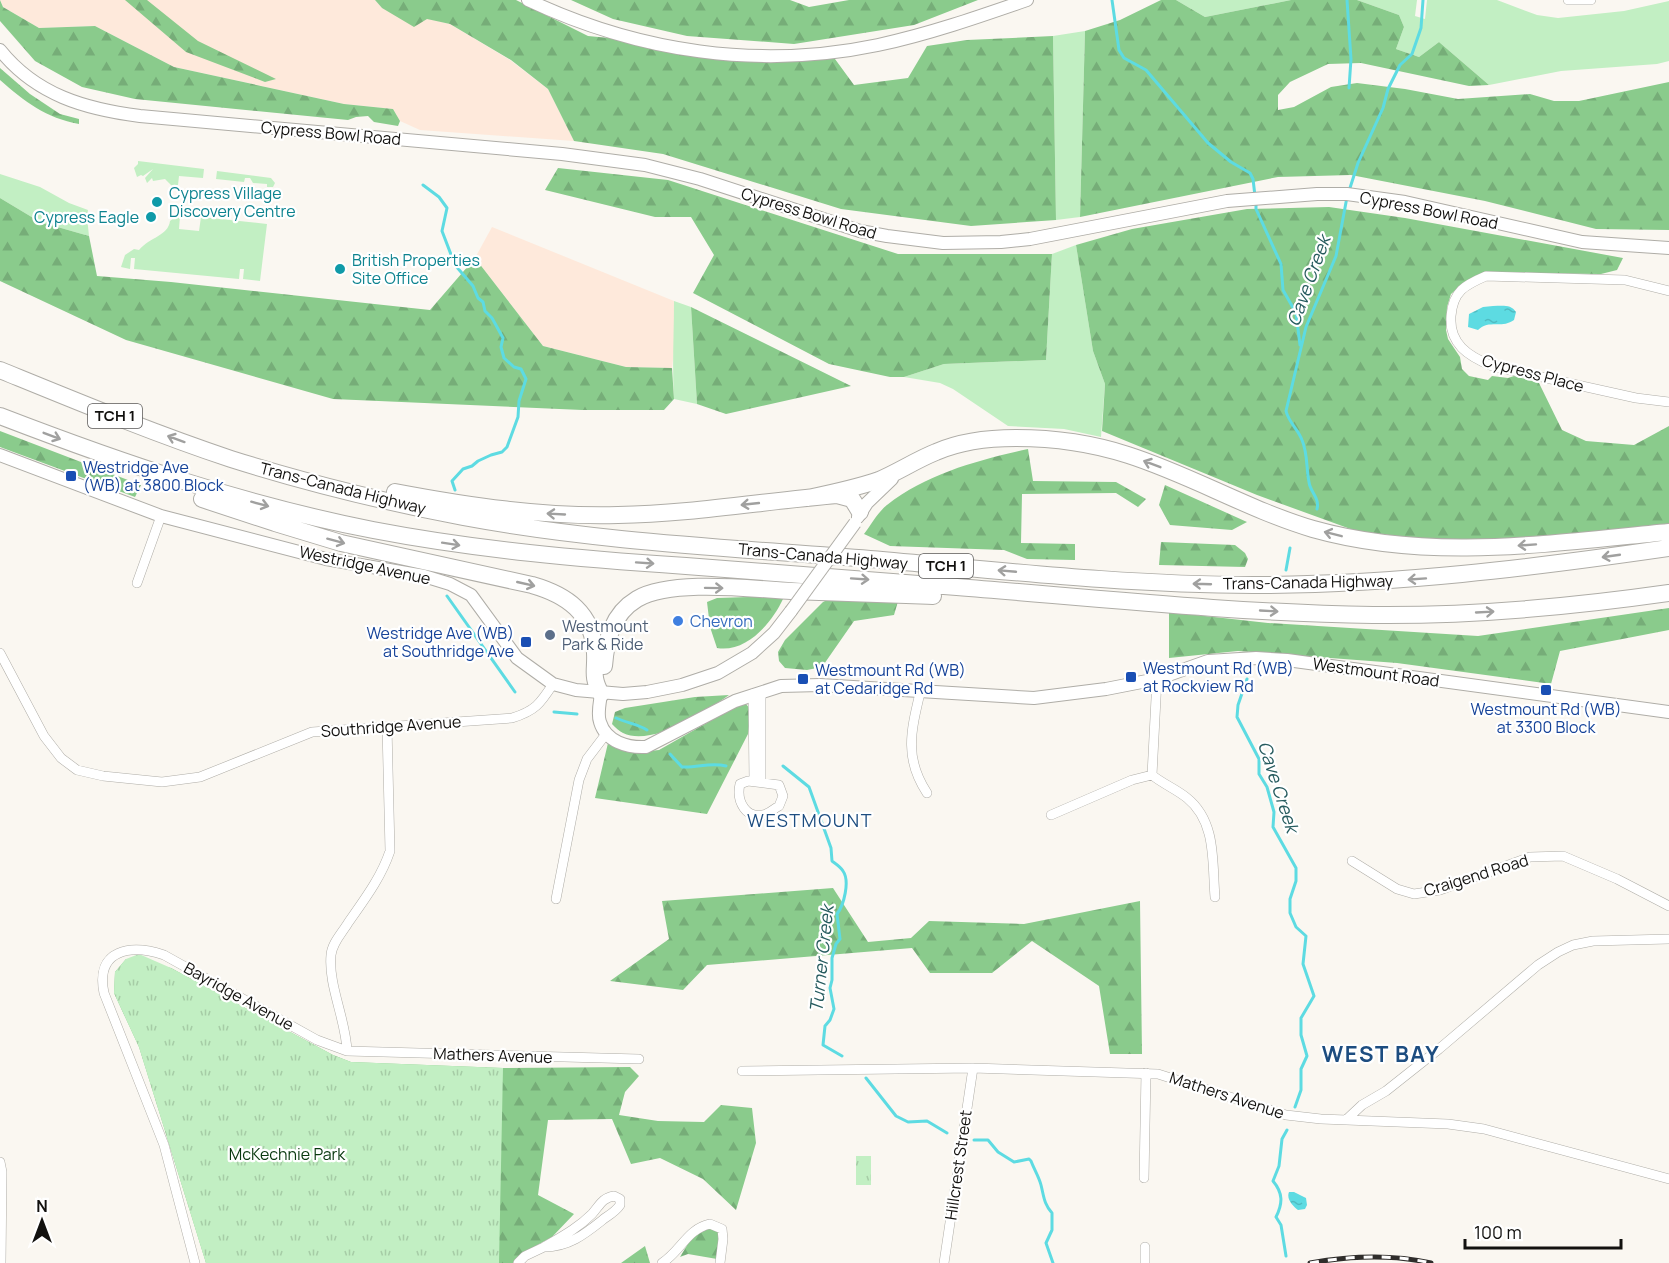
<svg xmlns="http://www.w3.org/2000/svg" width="1669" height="1263" viewBox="0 0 1669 1263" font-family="Manrope,sans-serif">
  <defs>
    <pattern id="forest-firs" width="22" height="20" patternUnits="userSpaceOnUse" patternTransform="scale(1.5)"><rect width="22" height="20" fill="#8acb8c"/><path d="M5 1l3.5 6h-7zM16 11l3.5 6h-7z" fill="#76ad78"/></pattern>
    <pattern id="park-tufts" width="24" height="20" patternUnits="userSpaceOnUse" patternTransform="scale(1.5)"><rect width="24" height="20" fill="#c2efc3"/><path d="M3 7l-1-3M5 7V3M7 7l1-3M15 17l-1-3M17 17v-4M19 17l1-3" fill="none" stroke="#a6cca6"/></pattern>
    <pattern id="water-ripples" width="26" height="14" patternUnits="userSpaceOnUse" patternTransform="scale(1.5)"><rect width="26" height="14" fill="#5ddbe2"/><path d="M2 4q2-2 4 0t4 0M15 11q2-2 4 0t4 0" fill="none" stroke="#50bbc1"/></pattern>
  </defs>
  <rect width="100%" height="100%" fill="#faf7f1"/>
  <path fill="#fee9db" d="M0,0h375l7,8 68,16 60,36 38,29 26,52 -154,-11 -20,-9 -7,-12 -49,-5 -170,-37 -79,-41 -56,2 -36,-21z
    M492,227l182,74 1,43 -3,24 -46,-1 -83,-21 -68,-88z"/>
  <path fill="#c2efc3" d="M1176,0h115l-86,17z
    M1357,0h60l-2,16 10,3 2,-19h70l40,15 21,3 66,-7 45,-10v60l-12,3 -96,7 -72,14 -50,-43 -20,15 -23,-8 8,-22 -5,-12z
    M1085,31l-5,186 -24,3 -3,-184z
    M138,161l66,8 -1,9 -24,-2 -1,9 -6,1 -7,-7 -12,2 -1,-3 -5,5 -2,-5 8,-9 -10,7 -2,-1 -4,2 -3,-9 4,-4z
    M217,171l54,7 4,5 -2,4h-6v-3l-14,-1 -3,-5h-5l-1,4 -28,-3z
    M0,174l40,13 29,16 19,7 -1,7 2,19 -49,-14 -40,-24z
    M180,216l-1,13 20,2 2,-14 66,7 -7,57 -17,-2 1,-10h-4l-1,10 -105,-10 1,-11h-4l-1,11 -9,-2 4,-12 9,-6 5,1c11,-13 29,-14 31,-29l5,-4z
    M1076,245l17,106 12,33 -4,53 -37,-8 -56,-3 -55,-37 -13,-6 -36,-6 40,-13 102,-4 6,-106z
    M674,301l17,6 6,97 -23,-5c-2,-33 0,-65 0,-98z"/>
  <path fill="url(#forest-firs)" d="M0,0l3,7 36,21 56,-2 79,41 170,37 49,5 7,12 -2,5 -24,-4 -6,-6 -12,1 -8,3 -213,-21 -53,-12 -47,-26 -35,-40z
    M125,0h22l51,41 78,38 -11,3 -79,-30z
    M375,0h141l72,36 247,23 19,26 54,-7 19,-32 40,-6 86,-4 3,184 -85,6 -130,-17 -178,-55 -89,-13 -26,-52 -37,-29 -61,-36 -23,-5 -13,8 -32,-19z
    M571,0h219l19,7 40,-7h129l-64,25 -120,19 -107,-8 -74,-17z
    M1161,0h15l29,17 86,-17h66l42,15 5,12 -8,22 23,8 20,-15 50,43 -20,1 -108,-23 -33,1 -38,18 -12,13v15l16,-3 37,-20 26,-4 48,6 53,10 72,-5 24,7h25l90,-19v148l-73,-1 -111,-28 -134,-26 -73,2 -198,40 5,-186 35,-11z
    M0,68l30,26 30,20 19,5v5c-33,-6 -54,-22 -79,-44z
    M558,168l110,12 230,74h154l-6,106 -102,4 -40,13h-14l-61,-13 -136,-71 21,-38 -23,-38h-36l-110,-27z
    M0,198l40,24 49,14 8,40 74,6 259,28 45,-52 68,88 83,21 46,1 2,31 -10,11h-82l-249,-11 -207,-59 -126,-59z
    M1329,207l76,11 218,40 -6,12 -16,4 -114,-1 -29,15 -7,6 -4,13 -1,23 2,9 12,18 2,12 7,7 19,4 4,-4 16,2 6,-2 25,7 23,47 24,11 48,4 35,-19v102l-103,10 -119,4 -91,-11 -99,-36 -155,-64 3,-47 -12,-33 -17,-106 56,-16 115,-20z
    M691,307l160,79 -125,28 -29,-10z
    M0,431l141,54 -6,12 -135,-50z
    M1028,449l5,32 83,1 30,17 -8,8 -22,-14 -94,1 -1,49 54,1v16l-48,-1 -23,-9 -114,-4 -26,-12c7,-9 14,-22 23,-29 41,-32 92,-45 141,-56z
    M1165,485l82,37 -15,8 -62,-5 -11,-20z
    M1161,542l74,3 10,8 3,6 -3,8 -86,-2z
    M778,596l5,3c-11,24 -37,54 -66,49l-7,-21 -3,-25 10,-4z
    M835,596l64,2 -5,17 -40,6 -32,46 -15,3 -22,-2 -6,-7 -1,-9 7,-12 38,-38z
    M1669,608v22l-109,21 -9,33 -154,-21 -159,-12 -69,7v-46l99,11 210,13z
    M729,695c-23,17 -77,52 -106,38 -4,-2 -8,-6 -11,-9l3,-12 10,-4 70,-11z
    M740,704h6l5,6 -3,24 -41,80 -112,-16 13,-55 24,10 27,-3z
    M833,888l35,54 43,-4 18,-17 95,3 116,-23 2,153h-32l-11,-68 -67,-45 -40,32h-62l-18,-25 -205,17 -24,25 -73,-9 59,-42 -7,-38z
    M126,959l45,9 162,87 18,7 152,6 127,-1 9,9 -14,16 -6,23 39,6 46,1 17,-17 31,3 4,35 -20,67 -33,-31 -43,-21 -29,6 -19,-45 -64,1 -10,75 36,19 -22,23 -31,17 -8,9h-307l-67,-216 -25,-54 1,-21z
    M708,1228l9,3 3,4 -3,24 -29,-5 -8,3 12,-20z
    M645,1246l5,17h-29z"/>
  <path fill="url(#park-tufts)" d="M139,954l32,14 162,87 18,7 152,6 -4,195h-293l-67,-216 -25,-54 1,-21 11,-13z
    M856,1156h15v29h-15z"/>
  <path fill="url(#water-ripples)" d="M1493,306c9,0 18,-2 23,6l-2,8c-12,9 -25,-1 -36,10l-10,-3 1,-13 14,-7z
    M1289,1192h5l12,6 1,7 -2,4 -7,1c-5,-4 -12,-11 -9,-18z"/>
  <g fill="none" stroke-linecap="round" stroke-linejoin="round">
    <path stroke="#5ddbe2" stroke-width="3" d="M1112,0l7,50 5,8 22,12 62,73 23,19 19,11 3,6 2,17
      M1347,0l4,59 -2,29
      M423,185l16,12 8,11 -5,23 13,34 18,21 5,12 5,4 2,9 7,7 11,20 -2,9 3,11 10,9 7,2 5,10 -7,22 -1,16 -11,30 -5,5 -11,3 -13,6 -6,5 -9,3 -11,12 3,9
      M1349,191l9,-28 25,-55 5,-19 12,-24 12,-11 9,-26 2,-28
      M1256,202v7l25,55 2,26 13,23 4,32
      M1317,509c3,-11 -7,-17 -8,-27 -3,-14 -1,-28 -7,-42 -4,-11 -13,-17 -16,-29l20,-84 30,-71 11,-59
      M1286,570l4,-22
      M447,596l68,96
      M1247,679l-9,26 -1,12 22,42v15l8,13 7,25 -1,15 23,41v13l-6,18v14l6,14 10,9 -3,28 11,32 -13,22v17l6,21 -6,13v21l-6,17
      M554,712l23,2
      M616,718c11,5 22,6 31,12
      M670,754l12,13c16,1 28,-5 44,-1
      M783,766l26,21 22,61 1,13c4,3 9,6 11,10 7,10 1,34 -6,43l3,25 -4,5 -4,14v22l-2,8 4,21 -4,11 -5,6 -2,19 19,11
      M866,1078l30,38 12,6 19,-1 20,12
      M974,1140h14l10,12 16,10 15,-3 2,2c3,8 8,16 10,24 3,12 3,19 11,28v17l-6,13 7,20
      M1286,1256l-5,-31 -5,-8c7,-14 7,-24 -3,-36l6,-15 3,-27 5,-9"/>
    <g stroke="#afada7" stroke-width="10">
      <path id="street" d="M1568,0h23
        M1669,291l-44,-11 -139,-4c-21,9 -33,15 -35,40 -2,28 17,40 41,50l144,32 33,4
        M137,583l24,-67
        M0,653l44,83 17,22 16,12 26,6 59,6 38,-5 112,-45 200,-14c23,-7 28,-14 41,-34
        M920,693c-9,38 -16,65 7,100
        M753,694l1,87
        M1152,775l5,-96
        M748,781l31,4 4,11 -4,10c-4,2 -8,6 -13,8 -20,7 -30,-13 -26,-30z
        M761,782v-90
        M1051,815l81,-35 20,-5c11,9 24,14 35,23 30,24 25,65 28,99
        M1352,861l45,28 17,5 26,-4 90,-33 33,-1 54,23 52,27
        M556,899l23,-119 8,-21 19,-25
        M347,1051c-1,-31 -19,-66 -16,-96 1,-12 11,-22 17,-32 16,-23 33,-45 42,-72l-3,-124
        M742,1071l231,-3 185,6 128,41 35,4 127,5 36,5 185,50
        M1346,1120l16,-15 24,-14 53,-42 99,-84 20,-13 15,-7 20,-4 76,-2
        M0,1162l2,10 -1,91
        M1144,1178l2,-105
        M614,1196l6,3v6c-4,6 -9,9 -15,13 -19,15 -35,29 -61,29 17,-10 34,-19 48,-33 8,-9 10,-16 22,-18z
        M195,1263l-31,-118 -60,-152c-9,-44 27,-49 60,-38l153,85 30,11 292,8
        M518,1263l7,-7 19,-9
        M662,1263c19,-12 25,-34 48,-39l12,5 1,10 -3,24
        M944,1263l29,-195
        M1145,1263v-16"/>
    </g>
    <g stroke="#afada7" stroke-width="14">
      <path id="secondary" d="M528,0c110,52 231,70 350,45 51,-11 100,-28 149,-45
        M0,50c36,45 85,59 140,66l422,38 83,11 55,14 160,52 27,5 56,7 58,-1 29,-3 197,-38 90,-7h30l58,8 177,40 87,6
        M0,455l161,61 165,43 98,17 26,8 21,11 46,63 36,26 23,6 47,4 24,-2 35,-7 36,-12 34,-20 22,-20 17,-22
        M858,517l9,-14 25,-24
        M601,694c-1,8 -4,20 -1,28 6,20 28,26 46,25l89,-46 46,-15 39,-1 214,13 72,-9 51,-10 51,-18 48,-3 31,2 382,52"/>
    </g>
    <g stroke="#afada7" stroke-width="18">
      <path id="highway" d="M0,370c76,31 153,63 231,89 76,24 154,43 232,58 134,25 271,31 407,42 127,11 255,26 383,26 140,0 278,-17 416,-37
        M0,416c122,47 245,89 373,114 104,20 208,29 313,36 90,7 181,14 271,21 138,11 277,26 416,28 99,1 198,-8 296,-22
        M395,492c74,14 148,25 223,23 73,-1 146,-14 219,-20l15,4 8,13
        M808,498c24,-5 48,-10 71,-18 19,-8 37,-20 57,-28 25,-11 53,-14 80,-14 38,0 75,5 112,17 63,20 121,55 185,74 117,33 237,14 356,3
        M202,499l73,24 66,20 191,42c35,10 61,28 63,68 1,19 -4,22 6,41
        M604,666c2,-26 8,-52 33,-67 35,-20 114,-10 154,-8 48,2 95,3 142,5"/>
    </g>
    <use href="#street" stroke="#fff" stroke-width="9"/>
    <use href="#secondary" stroke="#fff" stroke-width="12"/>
    <use href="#highway" stroke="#fff" stroke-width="16"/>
    <g stroke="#2f2d2b" stroke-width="5">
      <path id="rail" d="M1310,1263c40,-7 81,-9 121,0"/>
    </g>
    <use href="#rail" stroke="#fff" stroke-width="3" stroke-dasharray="9" stroke-linecap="butt"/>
    <g stroke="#afada7" stroke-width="14" stroke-linecap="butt">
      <path id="secondary-bridge" d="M791,611l64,-88"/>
    </g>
    <use href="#secondary-bridge" stroke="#fff" stroke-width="12"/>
  </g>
  <defs><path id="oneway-shaft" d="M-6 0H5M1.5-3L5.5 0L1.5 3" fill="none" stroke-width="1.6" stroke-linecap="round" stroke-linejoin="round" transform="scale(1.5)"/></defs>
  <g stroke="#a0a09f">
    <use href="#oneway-shaft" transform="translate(52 436) rotate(21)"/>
    <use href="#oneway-shaft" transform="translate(176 439) rotate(-160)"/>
    <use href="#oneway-shaft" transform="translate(1152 464) rotate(-159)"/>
    <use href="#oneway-shaft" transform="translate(260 504) rotate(15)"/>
    <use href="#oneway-shaft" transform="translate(750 504) rotate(174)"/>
    <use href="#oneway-shaft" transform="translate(556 514) rotate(-177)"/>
    <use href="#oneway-shaft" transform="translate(1333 534) rotate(-166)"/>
    <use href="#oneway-shaft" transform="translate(336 541) rotate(15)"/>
    <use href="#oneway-shaft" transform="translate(451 544) rotate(9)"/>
    <use href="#oneway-shaft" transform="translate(1527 545) rotate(176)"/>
    <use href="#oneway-shaft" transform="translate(1611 556) rotate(172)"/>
    <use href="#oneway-shaft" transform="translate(645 563) rotate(4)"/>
    <use href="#oneway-shaft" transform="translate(1007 571) rotate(-175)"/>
    <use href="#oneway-shaft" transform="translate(860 579) rotate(4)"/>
    <use href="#oneway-shaft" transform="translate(1417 579) rotate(176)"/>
    <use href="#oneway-shaft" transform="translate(526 584) rotate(13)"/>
    <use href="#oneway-shaft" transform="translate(1202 584) rotate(-178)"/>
    <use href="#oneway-shaft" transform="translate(714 588) rotate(1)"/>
    <use href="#oneway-shaft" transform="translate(1269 611) rotate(3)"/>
    <use href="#oneway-shaft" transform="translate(1485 612) rotate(-3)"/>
  </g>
  <g fill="#0f9aa8" stroke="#fff" stroke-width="2">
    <circle cx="157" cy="202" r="6"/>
    <circle cx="151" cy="217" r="6"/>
    <circle cx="340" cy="269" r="6"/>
  </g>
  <g fill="#1a4fb4" stroke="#fff" stroke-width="2">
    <rect x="65" y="470" width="12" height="12" rx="3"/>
    <rect x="520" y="636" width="12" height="12" rx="3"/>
    <rect x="1125" y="671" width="12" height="12" rx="3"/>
    <rect x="797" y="673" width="12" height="12" rx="3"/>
    <rect x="1540" y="684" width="12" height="12" rx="3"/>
  </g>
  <circle fill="#3f7fe0" stroke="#fff" stroke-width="2" cx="678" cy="621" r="6"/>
  <circle fill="#5c6f8a" stroke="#fff" stroke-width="2" cx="550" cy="635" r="6"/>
  <g text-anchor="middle" stroke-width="4.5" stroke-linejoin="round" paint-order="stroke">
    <g fill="#fff" stroke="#595857" stroke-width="1.5">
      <rect x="88" y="404" width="54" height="24" rx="4.5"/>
      <rect x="919" y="554" width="54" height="24" rx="4.5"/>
    </g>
    <g font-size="15" font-weight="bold" fill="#12110f">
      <text x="115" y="421">TCH 1</text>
      <text x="946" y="571">TCH 1</text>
    </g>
    <g font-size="16" fill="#12110f" stroke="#fff">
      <text transform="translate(331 133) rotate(5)" y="6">Cypress Bowl Road</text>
      <text transform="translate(1429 210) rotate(11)" y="6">Cypress Bowl Road</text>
      <text transform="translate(809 213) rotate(17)" y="6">Cypress Bowl Road</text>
      <text transform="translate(1533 373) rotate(15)" y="6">Cypress Place</text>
      <text transform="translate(343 488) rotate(14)" y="6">Trans-Canada Highway</text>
      <text transform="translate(823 556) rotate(5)" y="6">Trans-Canada Highway</text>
      <text transform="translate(365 565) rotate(12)" y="6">Westridge Avenue</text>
      <text transform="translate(1308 582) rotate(-1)" y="6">Trans-Canada Highway</text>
      <text transform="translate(1376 672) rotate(8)" y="6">Westmount Road</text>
      <text transform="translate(391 726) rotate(-4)" y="6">Southridge Avenue</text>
      <text transform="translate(1476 875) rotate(-17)" y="6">Craigend Road</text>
      <text transform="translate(239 996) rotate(29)" y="6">Bayridge Avenue</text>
      <text transform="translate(493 1055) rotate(2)" y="6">Mathers Avenue</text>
      <text transform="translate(1227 1095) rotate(18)" y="6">Mathers Avenue</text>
      <text transform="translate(958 1165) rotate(-82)" y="6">Hillcrest Street</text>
    </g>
    <g font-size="16" fill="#0d838f" stroke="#fff" text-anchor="start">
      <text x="169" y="199">Cypress Village<tspan x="169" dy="18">Discovery Centre</tspan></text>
      <text x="139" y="223" text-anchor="end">Cypress Eagle</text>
      <text x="352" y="266">British Properties<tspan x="352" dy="18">Site Office</tspan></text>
    </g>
    <g font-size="16" fill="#164399" stroke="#fff" text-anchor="start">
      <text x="83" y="473">Westridge Ave<tspan x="83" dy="18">(WB) at 3800 Block</tspan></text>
      <text x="514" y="639" text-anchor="end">Westridge Ave (WB)<tspan x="514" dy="18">at Southridge Ave</tspan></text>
      <text x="1143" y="674">Westmount Rd (WB)<tspan x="1143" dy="18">at Rockview Rd</tspan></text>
      <text x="815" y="676">Westmount Rd (WB)<tspan x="815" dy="18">at Cedaridge Rd</tspan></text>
      <text x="1546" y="715" text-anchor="middle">Westmount Rd (WB)<tspan x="1546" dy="18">at 3300 Block</tspan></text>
    </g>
    <g font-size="16" fill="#366cbe" stroke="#fff" text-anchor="start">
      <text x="690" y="627">Chevron</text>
    </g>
    <g font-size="16" fill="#4e5e75" stroke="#fff" text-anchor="start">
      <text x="562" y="632">Westmount<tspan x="562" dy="18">Park &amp; Ride</tspan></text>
    </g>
    <g font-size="16" fill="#09390f" stroke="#fff">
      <text x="287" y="1160">McKechnie Park</text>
    </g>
    <g font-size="18" font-style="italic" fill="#265b5e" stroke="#fff">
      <text transform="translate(1309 281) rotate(-70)" y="6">Cave Creek</text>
      <text transform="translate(1278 787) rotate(72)" y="6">Cave Creek</text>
      <text transform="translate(822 959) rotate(-84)" y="6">Turner Creek</text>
    </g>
    <g font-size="18" letter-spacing="1.5" fill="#1d4d80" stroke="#fff">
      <text x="810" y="827">WESTMOUNT</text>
    </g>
    <g font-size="22" font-weight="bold" letter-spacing="1.5" fill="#1d4d80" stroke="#fff">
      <text x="1381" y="1062">WEST BAY</text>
    </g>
  </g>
  <g transform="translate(42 1221)" stroke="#ffffff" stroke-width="4.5" paint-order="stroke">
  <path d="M0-4.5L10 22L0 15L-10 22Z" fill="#12110f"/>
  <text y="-9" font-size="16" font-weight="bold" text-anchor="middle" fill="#12110f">N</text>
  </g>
  <path d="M1465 1239v9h156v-9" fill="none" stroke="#12110f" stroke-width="3"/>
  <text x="1474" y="1239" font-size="18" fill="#12110f" stroke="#ffffff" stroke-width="4.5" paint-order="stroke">100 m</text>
</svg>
